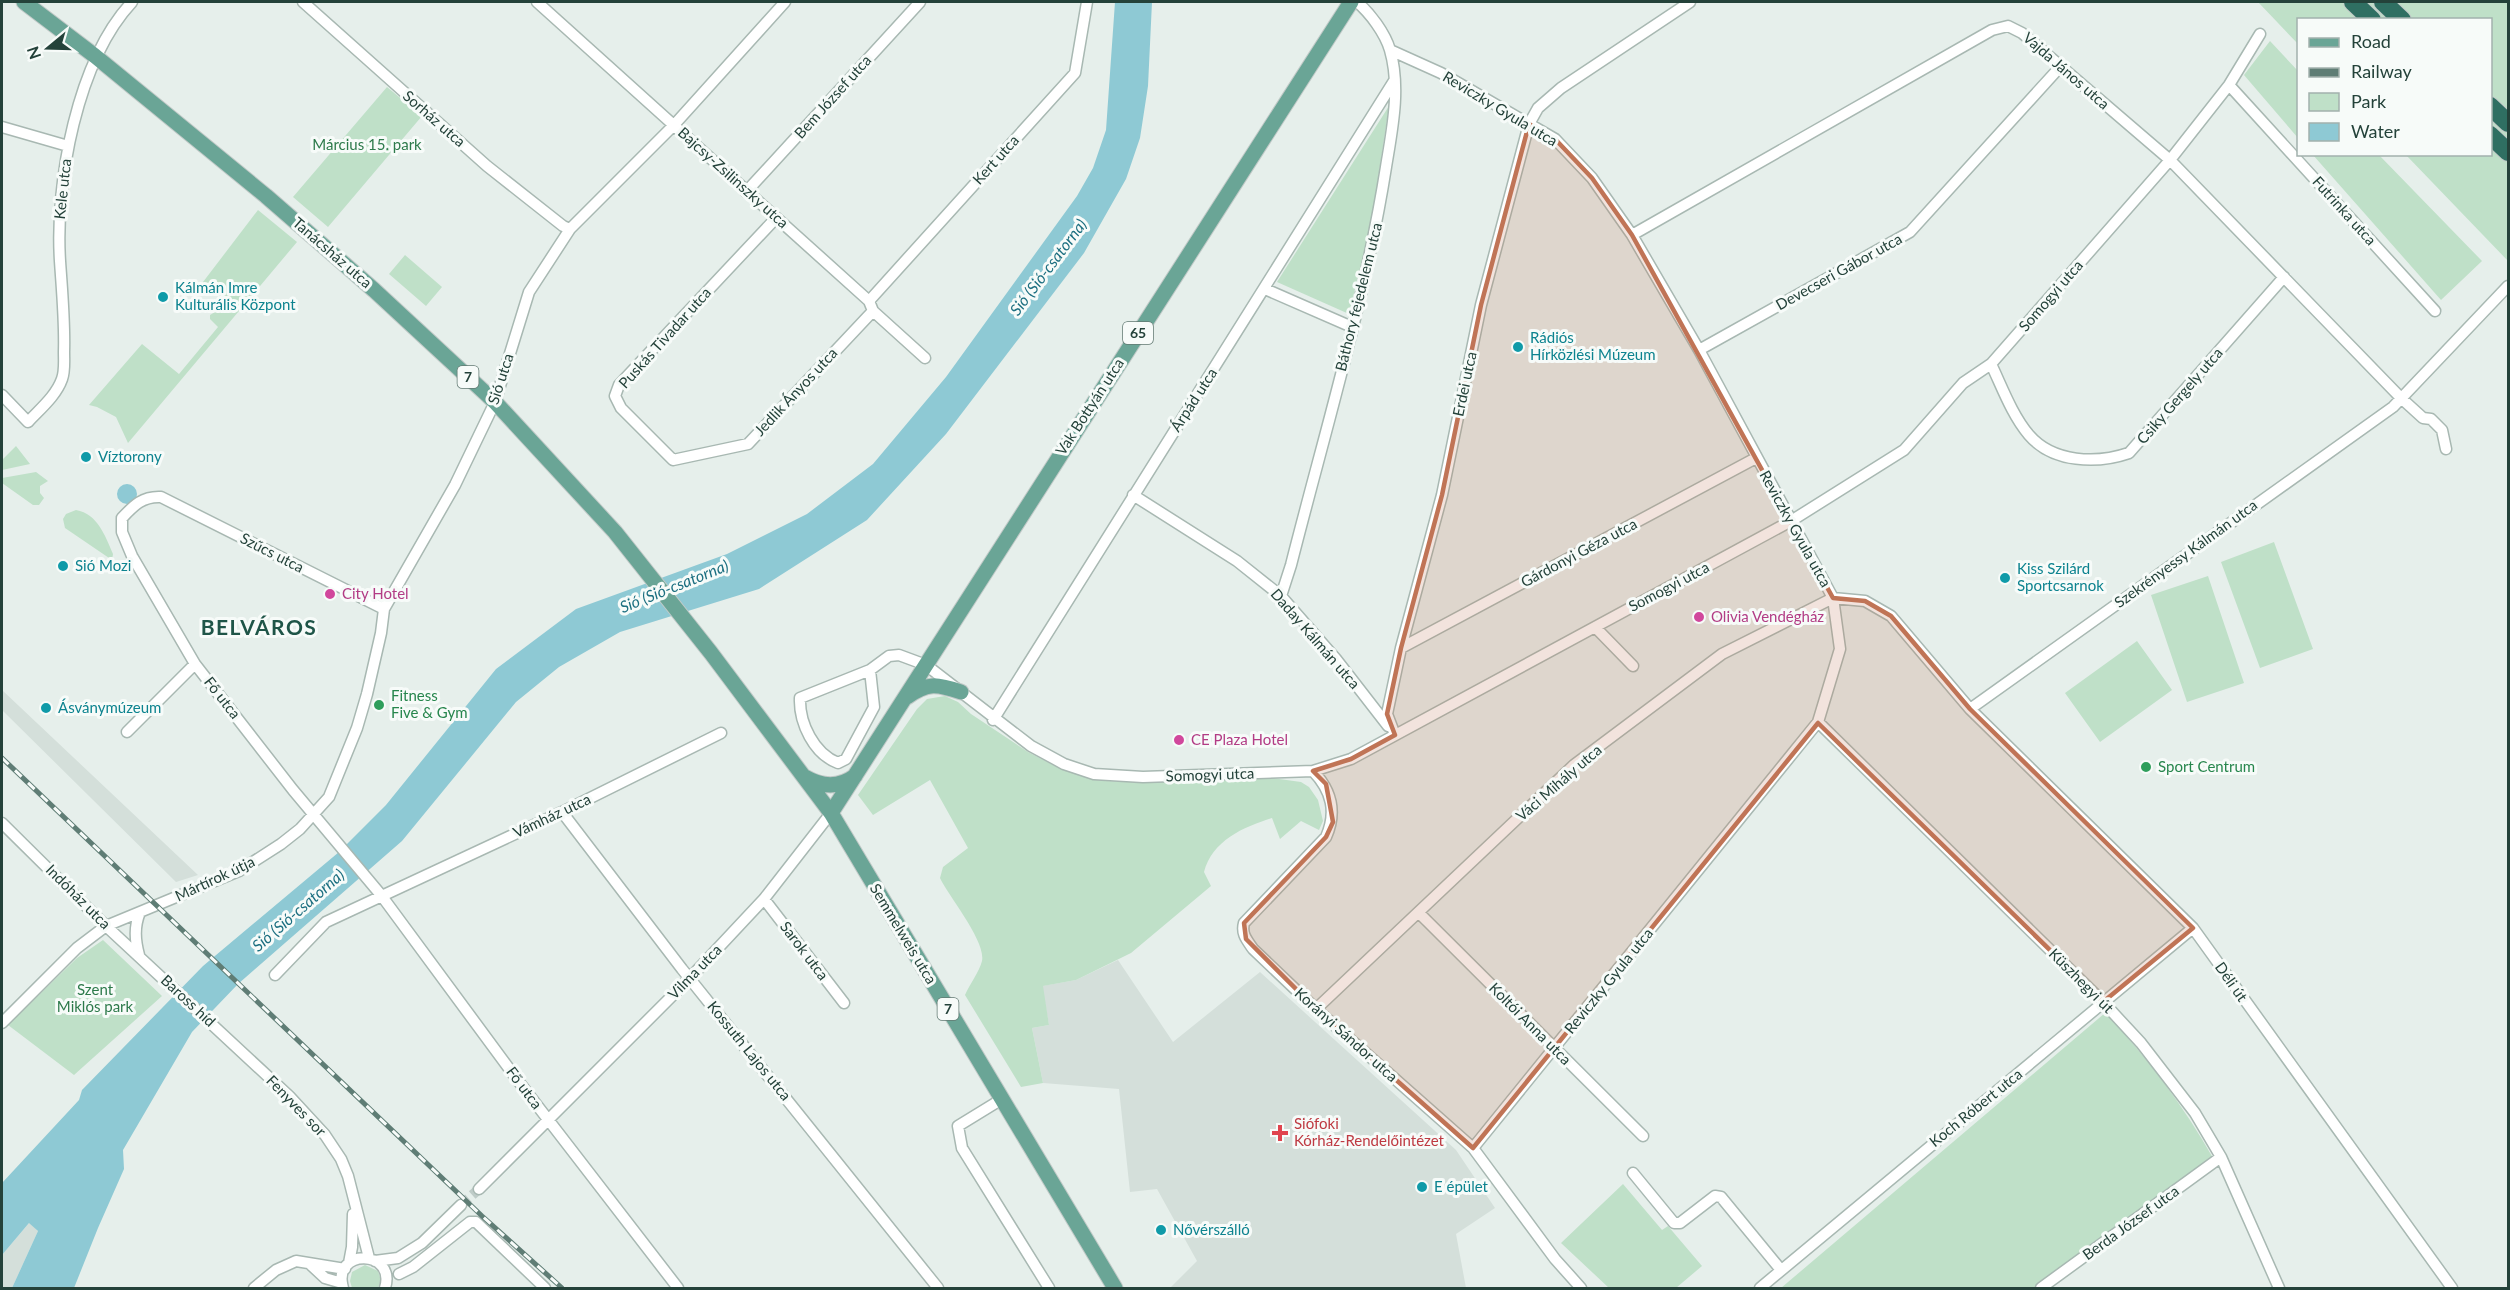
<svg xmlns="http://www.w3.org/2000/svg" width="2510" height="1290" viewBox="0 0 2510 1290" font-family="Lato,sans-serif">
  <rect width="100%" height="100%" fill="#e6efeb"/>
  <path fill="#d4dfda" d="M2,690l196,185 -22,7 -174,-172z
    M1118,960l55,82 87,-70 196,178 39,58 -39,26 10,54h-294l-1,-1 26,-26 -40,-72 -27,3 -11,-103 -76,-6 -11,-55 17,-3 -7,-39 34,-6z
    M30,1222l8,9 -26,57h-10v-33z"/>
  <path fill="#bfe0c8" d="M2258,2h250v259l-102,-106 84,-1v-134h-192v24z
    M2270,41l28,30v67l-54,-63z
    M387,87l35,29 -94,111 -35,-30z
    M1389,106l-17,113 -23,95 -72,-32z
    M2313,155h66l103,106 -41,39z
    M258,210l39,32 -169,201 -12,-26 -19,-10 -8,-2 53,-61 37,30 39,-47 -8,-8v-4l18,-11 -25,-22z
    M405,255l37,32 -16,19 -37,-32z
    M16,446l14,18 -28,6v-10z
    M36,472l12,9 -8,5v7l4,5 -5,7h-6l-31,-22v-5z
    M76,510c22,4 29,26 37,44l-1,6 -47,-32 -2,-9 3,-5z
    M2274,542l39,107 -53,19 -39,-106z
    M2208,576l36,107 -57,19 -36,-107z
    M2137,641l35,49 -72,52 -35,-49z
    M945,696l13,6 13,12 57,38 29,15 47,14 47,1 121,-4 29,4 8,5 9,13 5,21 -4,9 -18,-9 -21,18 -8,-21c-29,9 -60,23 -68,54l7,14 -80,67 -55,27 -33,6 6,39 -17,3 11,55 -22,4 -56,-92c5,-11 14,-23 17,-34 4,-20 -33,-64 -42,-83l3,-11 25,-19 -38,-68 -57,35 -15,-20 59,-86 10,-10z
    M103,940l59,56 -88,79 -66,-50 69,-67z
    M2105,1013c42,44 78,92 108,145l-180,130h-252z
    M1623,1184l39,46 6,-4 34,40 -26,22h-67l-48,-45z
    M365,1265l13,6 3,9 -3,8h-26l-2,-7 2,-9z"/>
  <path fill="#8ec9d4" d="M1115,2h37l-4,84 -8,52 -14,41 -42,74 -138,181 -79,86 -108,69 -139,43 -61,35 -43,35 -114,139 -164,143 -46,48 -69,118 1,19 -26,59 -24,60h-62l26,-57 -9,-8 -27,32v-72l77,-83 3,-10 121,-124 136,-114 47,-47 110,-136 80,-60 151,-55 80,-40 66,-50 73,-87 131,-181 16,-28 13,-38z
    M117 494a10 10 0 1 1 20 0a10 10 0 1 1-20 0Z"/>
  <g fill="none" stroke-linecap="round" stroke-linejoin="round">
    <path stroke="#bfccc8" stroke-width="10" stroke-dasharray="10 5" stroke-linecap="butt" d="M461,1205l18,-16"/>
    <g stroke="#a8b8b2" stroke-width="13">
      <path id="minor" d="M303,2l184,164 76,60 7,3
        M537,2l332,299 4,10 52,47
        M1390,50l51,23 114,66 37,39 40,57 67,115 134,248 7,51 -22,73 -345,426
        M2229,85l206,226
        M2,127l66,19
        M746,192l174,-190
        M776,218l-157,167 -4,11 6,12 52,52 75,-16 125,-133
        M1632,235l360,-205 16,-4 14,7 148,127 231,238 22,20 8,1 11,11 4,19
        M1265,289l87,38
        M869,301l206,-228 12,-71
        M1699,350l211,-118 150,-165
        M1991,364c11,23 21,51 38,71 24,28 68,29 100,18l155,-176
        M2,395l26,27c12,-13 28,-26 34,-43 3,-8 2,-18 2,-27 1,-30 -2,-61 -4,-91 -5,-79 17,-200 72,-259
        M1133,495l104,66 44,35 55,63 52,67
        M1281,596l10,-31c33,-130 74,-265 95,-398 6,-37 15,-79 4,-117 -5,-17 -20,-37 -33,-48
        M384,609l-223,-112c-18,-1 -27,8 -39,21v14l10,24 63,108 98,126 88,105 135,183 162,210
        M1595,627l38,39
        M1401,648l355,-190
        M870,670l4,37 -28,52 -8,4c-24,-9 -39,-40 -38,-65l70,-28 19,-14 10,-1 27,10 105,81 33,18 30,10 49,3 170,-6 38,-12 440,-238 113,-71 59,-67 28,-19 179,-204 59,-75 31,-51
        M1970,709l423,-302 115,-121
        M993,720l401,-639
        M1818,722l285,280 38,41 54,70 26,44 58,131
        M127,732l68,-68
        M1395,735l-8,-21 14,-66 41,-153 39,-190 48,-181 9,-16 23,-20 129,-86
        M1313,771c19,20 24,41 13,66l-82,86c-3,11 3,17 9,26l63,60 157,139 82,111 26,29
        M562,812l120,157 256,319
        M2,823l104,103 183,170 36,39 16,24 7,17 21,82
        M764,899l80,104
        M1419,913l224,223
        M139,955c-4,-15 -5,-28 1,-43
        M275,975l51,-53 236,-110 159,-79
        M1316,1009l258,-244 148,-111 111,-56 32,3 26,15 79,93 223,219 259,360
        M2,1023l75,-75 29,-22 133,-55 42,-27 19,-15 29,-32 28,-69 10,-34 14,-61 3,-24 71,-124 40,-83 34,-110 41,-63 104,-104 111,-123
        M1002,1099l-44,27 4,22 87,140
        M1633,1173l41,50h6l35,-27 6,1 60,73
        M479,1189l211,-211 74,-79 67,-86
        M375,1261l23,-3 24,-15 39,-38
        M349,1263l3,-16 1,-33
        M311,1265l14,13 17,5
        M399,1274l14,-7 57,-45h6l69,66
        M254,1288l22,-18 20,-9 49,8
        M343,1288c-12,-40 54,-39 42,0
        M1760,1288l433,-360
        M2041,1288l180,-131"/>
    </g>
    <g stroke="#c2cac8" stroke-width="17">
      <path id="primary" d="M24,2l71,54 171,140 108,94 121,112 120,130 96,121 120,160 284,475
        M907,697c21,-15 30,-13 54,-5
        M805,777c17,10 34,11 50,-1
        M831,813l520,-811"/>
    </g>
    <g stroke="#c2cac8" stroke-width="20">
      <path id="motorway" d="M2353,2l19,18
        M2383,2l19,18
        M2490,106l18,17
        M2490,135l18,17"/>
    </g>
    <use href="#minor" stroke="#fff" stroke-width="10"/>
    <use href="#primary" stroke="#6aa596" stroke-width="15"/>
    <use href="#motorway" stroke="#2f6f62" stroke-width="18"/>
    <g stroke="#5f7d75" stroke-width="5">
      <path id="rail" d="M2,758l480,458 80,72"/>
    </g>
    <use href="#rail" stroke="#f7fbf9" stroke-width="3" stroke-dasharray="9" stroke-linecap="butt"/>
  </g>
  <path fill="#c07456" fill-opacity="0.2" stroke="#c07456" stroke-width="4.5" stroke-linejoin="round" d="M1529,124l26,15 37,39 40,57 201,363 32,3 26,15 79,93 223,219 -90,74 -285,-279 -345,425 -157,-139 -70,-70 -2,-16 82,-86 7,-15 -7,-38 -13,-13 38,-12 44,-24 -8,-21 14,-66 41,-153 39,-190z"/>
  <g fill="#0f9aa8" stroke="#f7fbf9" stroke-width="2">
    <circle cx="163" cy="297" r="6"/>
    <circle cx="1518" cy="347" r="6"/>
    <circle cx="86" cy="457" r="6"/>
    <circle cx="63" cy="566" r="6"/>
    <circle cx="2005" cy="578" r="6"/>
    <circle cx="46" cy="708" r="6"/>
    <circle cx="1422" cy="1187" r="6"/>
    <circle cx="1161" cy="1230" r="6"/>
  </g>
  <g fill="#d1479c" stroke="#f7fbf9" stroke-width="2">
    <circle cx="330" cy="594" r="6"/>
    <circle cx="1699" cy="617" r="6"/>
    <circle cx="1179" cy="740" r="6"/>
  </g>
  <g fill="#2e9e5b" stroke="#f7fbf9" stroke-width="2">
    <circle cx="379" cy="705" r="6"/>
    <circle cx="2146" cy="767" r="6"/>
  </g>
  <path fill="#e0444e" stroke="#f7fbf9" stroke-width="2" d="M1277 1124h6v6h6v6h-6v6h-6v-6h-6v-6h6z"/>
  <g text-anchor="middle" stroke-width="6" stroke-linejoin="round" paint-order="stroke">
    <g fill="#f7fbf9" stroke="#637a73" stroke-width="1.5">
      <rect x="1123" y="322" width="30" height="22" rx="4.5"/>
      <rect x="457.5" y="366" width="21" height="22" rx="4.5"/>
      <rect x="937.5" y="998" width="21" height="22" rx="4.5"/>
    </g>
    <g font-size="14" font-weight="bold" fill="#24423a">
      <text x="1138" y="338">65</text>
      <text x="468" y="382">7</text>
      <text x="948" y="1014">7</text>
    </g>
    <g font-size="15" fill="#24423a" stroke="#f7fbf9">
      <text transform="translate(2066 71) rotate(41)" y="5">Vajda János utca</text>
      <text transform="translate(833 97) rotate(-48)" y="5">Bem József utca</text>
      <text transform="translate(1500 109) rotate(31)" y="5">Reviczky Gyula utca</text>
      <text transform="translate(434 119) rotate(41)" y="5">Sorház utca</text>
      <text transform="translate(996 160) rotate(-48)" y="5">Kert utca</text>
      <text transform="translate(733 178) rotate(42)" y="5">Bajcsy-Zsilinszky utca</text>
      <text transform="translate(63 189) rotate(-84)" y="5">Kele utca</text>
      <text transform="translate(2344 211) rotate(48)" y="5">Futrinka utca</text>
      <text transform="translate(332 253) rotate(41)" y="5">Tanácsház utca</text>
      <text transform="translate(1839 272) rotate(-29)" y="5">Devecseri Gábor utca</text>
      <text transform="translate(2051 296) rotate(-49)" y="5">Somogyi utca</text>
      <text transform="translate(1359 297) rotate(-76)" y="5">Báthory fejedelem utca</text>
      <text transform="translate(665 338) rotate(-48)" y="5">Puskás Tivadar utca</text>
      <text transform="translate(501 379) rotate(-72)" y="5">Sió utca</text>
      <text transform="translate(1465 384) rotate(-78)" y="5">Erdei utca</text>
      <text transform="translate(796 392) rotate(-47)" y="5">Jedlik Ányos utca</text>
      <text transform="translate(2180 396) rotate(-49)" y="5">Csiky Gergely utca</text>
      <text transform="translate(1194 400) rotate(-57)" y="5">Árpád utca</text>
      <text transform="translate(1090 407) rotate(-57)" y="5">Vak Bottyán utca</text>
      <text transform="translate(1795 529) rotate(61)" y="5">Reviczky Gyula utca</text>
      <text transform="translate(272 553) rotate(27)" y="5">Szűcs utca</text>
      <text transform="translate(1579 553) rotate(-28)" y="5">Gárdonyi Géza utca</text>
      <text transform="translate(2186 554) rotate(-36)" y="5">Szekrényessy Kálmán utca</text>
      <text transform="translate(1669 587) rotate(-28)" y="5">Somogyi utca</text>
      <text transform="translate(1315 639) rotate(49)" y="5">Daday Kálmán utca</text>
      <text transform="translate(222 698) rotate(52)" y="5">Fő utca</text>
      <text transform="translate(1210 775) rotate(-2)" y="5">Somogyi utca</text>
      <text transform="translate(1559 783) rotate(-41)" y="5">Váci Mihály utca</text>
      <text transform="translate(552 816) rotate(-25)" y="5">Vámház utca</text>
      <text transform="translate(215 879) rotate(-25)" y="5">Mártírok útja</text>
      <text transform="translate(78 897) rotate(45)" y="5">Indóház utca</text>
      <text transform="translate(903 934) rotate(59)" y="5">Semmelweis utca</text>
      <text transform="translate(804 951) rotate(53)" y="5">Sarok utca</text>
      <text transform="translate(695 972) rotate(-46)" y="5">Vilma utca</text>
      <text transform="translate(1609 981) rotate(-51)" y="5">Reviczky Gyula utca</text>
      <text transform="translate(2081 981) rotate(45)" y="5">Küszhegyi út</text>
      <text transform="translate(2231 982) rotate(55)" y="5">Déli út</text>
      <text transform="translate(188 1001) rotate(43)" y="5">Baross híd</text>
      <text transform="translate(1530 1024) rotate(45)" y="5">Koltói Anna utca</text>
      <text transform="translate(1346 1035) rotate(42)" y="5">Korányi Sándor utca</text>
      <text transform="translate(749 1051) rotate(51)" y="5">Kossuth Lajos utca</text>
      <text transform="translate(524 1088) rotate(53)" y="5">Fő utca</text>
      <text transform="translate(296 1106) rotate(46)" y="5">Fenyves sor</text>
      <text transform="translate(1976 1108) rotate(-39)" y="5">Koch Róbert utca</text>
      <text transform="translate(2131 1223) rotate(-36)" y="5">Berda József utca</text>
    </g>
    <g font-size="15" fill="#2d7a4b" stroke="#f7fbf9">
      <text x="367" y="150">Március 15. park</text>
      <text x="95" y="995">Szent<tspan x="95" dy="17">Miklós park</tspan></text>
    </g>
    <g font-size="15" fill="#0d838f" stroke="#f7fbf9" text-anchor="start">
      <text x="175" y="293">Kálmán Imre<tspan x="175" dy="17">Kulturális Központ</tspan></text>
      <text x="1530" y="343">Rádiós<tspan x="1530" dy="17">Hírközlési Múzeum</tspan></text>
      <text x="98" y="462">Víztorony</text>
      <text x="75" y="571">Sió Mozi</text>
      <text x="2017" y="574">Kiss Szilárd<tspan x="2017" dy="17">Sportcsarnok</tspan></text>
      <text x="58" y="713">Ásványmúzeum</text>
      <text x="1434" y="1192">E épület</text>
      <text x="1173" y="1235">Nővérszálló</text>
    </g>
    <g font-size="15" fill="#b23c85" stroke="#f7fbf9" text-anchor="start">
      <text x="342" y="599">City Hotel</text>
      <text x="1711" y="622">Olivia Vendégház</text>
      <text x="1191" y="745">CE Plaza Hotel</text>
    </g>
    <g font-size="15" fill="#27864d" stroke="#f7fbf9" text-anchor="start">
      <text x="391" y="701">Fitness<tspan x="391" dy="17">Five &amp; Gym</tspan></text>
      <text x="2158" y="772">Sport Centrum</text>
    </g>
    <g font-size="15" fill="#be3a42" stroke="#f7fbf9" text-anchor="start">
      <text x="1294" y="1129">Siófoki<tspan x="1294" dy="17">Kórház-Rendelőintézet</tspan></text>
    </g>
    <g font-size="16" font-style="italic" fill="#1c6f80" stroke="#f7fbf9">
      <text transform="translate(1048 267) rotate(-53)" y="6">Sió (Sió-csatorna)</text>
      <text transform="translate(674 586) rotate(-22)" y="6">Sió (Sió-csatorna)</text>
      <text transform="translate(298 910) rotate(-41)" y="6">Sió (Sió-csatorna)</text>
    </g>
    <g font-size="21" font-weight="bold" letter-spacing="1.5" fill="#1f5548" stroke="#f7fbf9">
      <text x="259" y="635">BELVÁROS</text>
    </g>
  </g>
  <rect width="2510" height="1290" fill="none" stroke="#24423a" stroke-width="6"/>
  <rect x="2297" y="18" width="195" height="138" fill="#f7fbf9" stroke="#a3b1ad" stroke-width="1.5"/>
  <rect x="2309" y="38" width="30" height="9" fill="#6aa596" stroke="#a3b1ad" stroke-width="1.5"/>
  <text x="2351" y="48" font-size="18" fill="#24423a">Road</text>
  <rect x="2309" y="68" width="30" height="9" fill="#5f7d75" stroke="#a3b1ad" stroke-width="1.5"/>
  <text x="2351" y="78" font-size="18" fill="#24423a">Railway</text>
  <rect x="2309" y="93" width="30" height="18" fill="#bfe0c8" stroke="#a3b1ad" stroke-width="1.5"/>
  <text x="2351" y="108" font-size="18" fill="#24423a">Park</text>
  <rect x="2309" y="123" width="30" height="18" fill="#8ec9d4" stroke="#a3b1ad" stroke-width="1.5"/>
  <text x="2351" y="138" font-size="18" fill="#24423a">Water</text>
  <g transform="translate(48 48) rotate(251)" stroke="#f7fbf9" stroke-width="4.5" paint-order="stroke">
  <path d="M0-4.5L10 22L0 15L-10 22Z" fill="#24423a"/>
  <text y="-9" font-size="16" font-weight="bold" text-anchor="middle" fill="#24423a">N</text>
  </g>
</svg>
